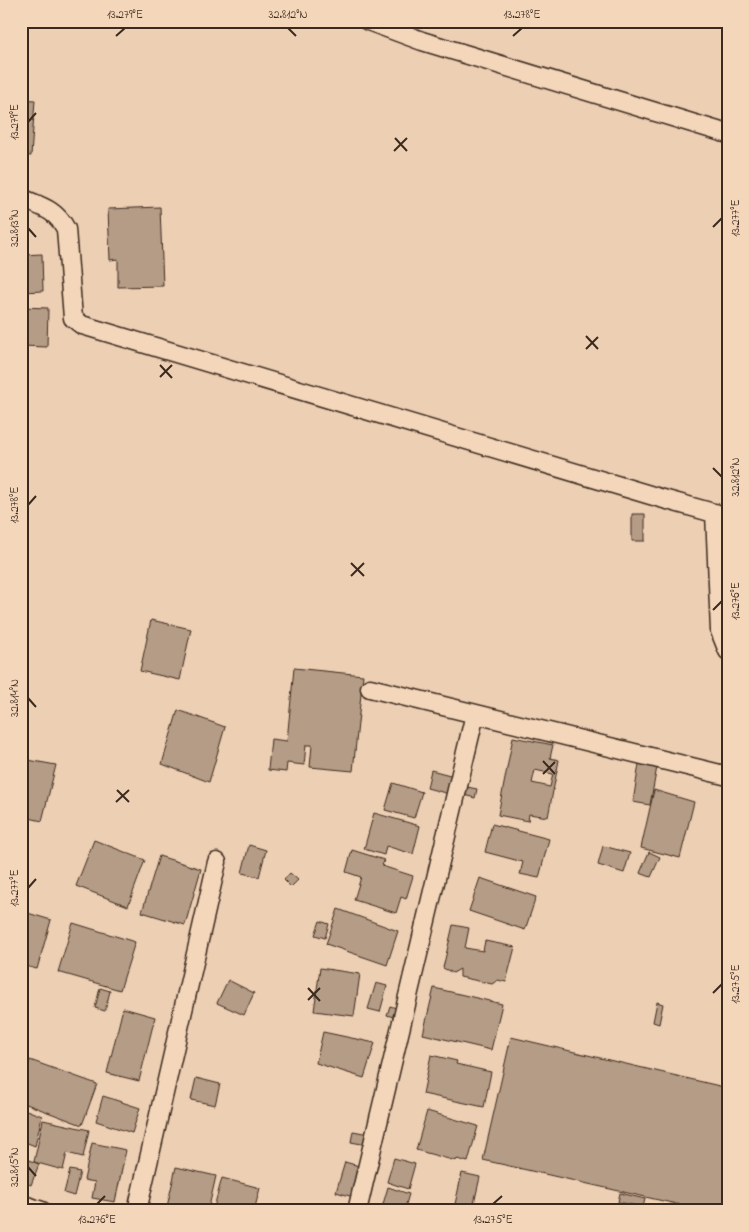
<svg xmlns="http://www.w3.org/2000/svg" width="749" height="1232" viewBox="0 0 749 1232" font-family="'Indie Flower',sans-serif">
  <rect width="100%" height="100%" fill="#edcfb4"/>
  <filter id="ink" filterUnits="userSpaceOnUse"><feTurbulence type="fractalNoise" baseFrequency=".02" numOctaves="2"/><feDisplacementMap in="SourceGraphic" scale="10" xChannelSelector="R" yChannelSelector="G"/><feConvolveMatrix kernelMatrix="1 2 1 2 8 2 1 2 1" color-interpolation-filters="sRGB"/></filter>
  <g filter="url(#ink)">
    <path fill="#b59c86" stroke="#3b2a1e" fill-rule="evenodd" d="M21,99l14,1 -4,56 -10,-1z
      M160,207l3,79 -45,1v-28l-8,1 -2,-51z
      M42,254l1,37 -22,1v-37z
      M21,307l27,1 -1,39 -26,-1z
      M632,514h13v27h-13z
      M151,620l40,9 -11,51 -40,-9z
      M294,668l69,7 -10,96 -43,-4 2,-22h-6l-2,20 -17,-2 -1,9 -18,-2 3,-31 16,2z
      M178,710l47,17 -16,55 -47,-18z
      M513,737l40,8 -3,13 9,2 -11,57 -19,-3 -1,7 -30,-6zM535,770l18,4 -3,13 -18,-4z
      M28,760l28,5 -14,56 -17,-4 2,-8 -6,-1v-43z
      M639,764l18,3 -7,38 -17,-3z
      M431,770l23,6 -5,18 -22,-6z
      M393,783l29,9 -8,26 -29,-8z
      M462,786l15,3 -2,9 -15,-4z
      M654,790l40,12 -14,56 -39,-10z
      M374,813l46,13 -7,28 -27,-8 -2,9 -20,-6z
      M492,824l57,15 -10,39 -19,-4 3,-12 -38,-10z
      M94,840l51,20 -17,46 -52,-20z
      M249,845l17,5 -7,27 -17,-4z
      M603,846l27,7 -6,20 -26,-8z
      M352,850l32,10 -2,6 31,10 -7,23 -5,-2 -5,16 -42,-13 7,-23 -15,-5z
      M649,852l11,5 -9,20 -11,-4z
      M159,856l42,13 -16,56 -43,-13z
      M290,873l8,7 -7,7 -7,-7z
      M480,878l56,19 -11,33 -56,-19z
      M338,909l60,22 -11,34 -61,-21z
      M21,911l30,9 -14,49 -16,-4z
      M320,921l9,3 -4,14 -10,-3z
      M73,923l62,19 -15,48 -62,-18z
      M453,925l16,3 -4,20 18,3 2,-10 30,6 -9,35 -8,-2 -6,4 -32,-7v-8l-7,4 -10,-5z
      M320,968l40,6 -6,42 -40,-5z
      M228,980l26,13 -10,22 -27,-12z
      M376,983l11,3 -7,26 -12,-3z
      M100,988l10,3 -5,20 -10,-3z
      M434,988l68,16 -11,46 -68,-16z
      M657,1002l6,2 -4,20 -6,-2z
      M390,1006l13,4 -3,9 -13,-4z
      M123,1008l32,9 -16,64 -32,-8z
      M323,1032l52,11 -11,35 -48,-15z
      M511,1037l217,51v123h-21l-224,-51z
      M431,1055l26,6 -1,3 35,8 -7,35 -61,-13z
      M30,1060l67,24 -15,41 -61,-23v-17z
      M196,1078l24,6 -5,21 -24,-5z
      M103,1096l37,12 -8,25 -36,-12z
      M21,1108l21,8 -7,30 -10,-4 -4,10z
      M427,1111l51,15 -10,36 -11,-3 -1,2 -40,-11z
      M43,1120l46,10 -6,27 -16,-4 -4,17 -29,-8z
      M353,1131l16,3 -2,11 -16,-3z
      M92,1143l34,7 -11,52 -23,-4 3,-16 -11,-2z
      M21,1157l18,7 -8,21 -10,-4z
      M394,1158l21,6 -7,25 -21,-7z
      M345,1162l21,6 -9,30 -21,-6z
      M176,1167l40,9 -8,35h-42z
      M70,1170l10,2 -6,24 -10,-3z
      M462,1173l18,4 -7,31 -18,-4z
      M222,1178l38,10 -6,23h-41z
      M388,1187l21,7 -5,17h-23z
      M620,1193l25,6 -2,8 -25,-5z"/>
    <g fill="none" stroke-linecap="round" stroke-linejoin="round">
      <g stroke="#3b2a1e" stroke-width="21">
        <path id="minor" d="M368,21l54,20 306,93
          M21,198c21,9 34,11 45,31l7,89 9,7 578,173 68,19
          M715,513l5,118 8,20
          M370,688l358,88
          M21,1204l21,7
          M137,1211l80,-349
          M357,1211l118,-497"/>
      </g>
      <use href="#minor" stroke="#f4d6ba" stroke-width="18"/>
    </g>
  </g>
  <path fill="none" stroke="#3b2a1e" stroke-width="2" d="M288,28l8,8M116,36l9,-8M513,36l9,-8M28,122l8,-9M395,138l12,13M394,151l13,-13M713,227l9,-9M28,228l8,9M586,336l12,13M586,349l12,-12M160,365l12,13M160,377l12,-12M713,468l9,9M28,505l8,-9M351,563l13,13M351,576l13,-13M713,610l9,-9M28,698l8,9M543,761l12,13M543,774l12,-12M117,790l12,12M116,802l13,-12M28,888l8,-9M308,988l12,13M713,993l9,-9M308,1000l12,-12M28,1167l8,9M97,1204l8,-8M493,1204l9,-8"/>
  <rect width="749" height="1232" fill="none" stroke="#f4d6ba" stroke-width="55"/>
  <rect x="28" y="28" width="694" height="1176" fill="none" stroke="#3b2a1e" stroke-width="2"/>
  <g font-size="12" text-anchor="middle" fill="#3b2a1e">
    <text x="125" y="18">13.279°E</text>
    <text x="288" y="18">32.812°N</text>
    <text x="522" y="18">13.278°E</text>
    <text transform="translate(14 122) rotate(-90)" y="4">13.279°E</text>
    <text transform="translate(735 218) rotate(-90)" y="4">13.277°E</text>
    <text transform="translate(14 228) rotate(-90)" y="4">32.813°N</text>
    <text transform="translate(735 477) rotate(-90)" y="4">32.812°N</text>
    <text transform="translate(14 505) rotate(-90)" y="4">13.278°E</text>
    <text transform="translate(735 601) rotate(-90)" y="4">13.276°E</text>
    <text transform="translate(14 698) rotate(-90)" y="4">32.814°N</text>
    <text transform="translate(14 888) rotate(-90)" y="4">13.277°E</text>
    <text transform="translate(735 984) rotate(-90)" y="4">13.275°E</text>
    <text transform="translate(14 1167) rotate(-90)" y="4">32.815°N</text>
    <text x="97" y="1223">13.276°E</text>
    <text x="493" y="1223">13.275°E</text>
  </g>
</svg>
